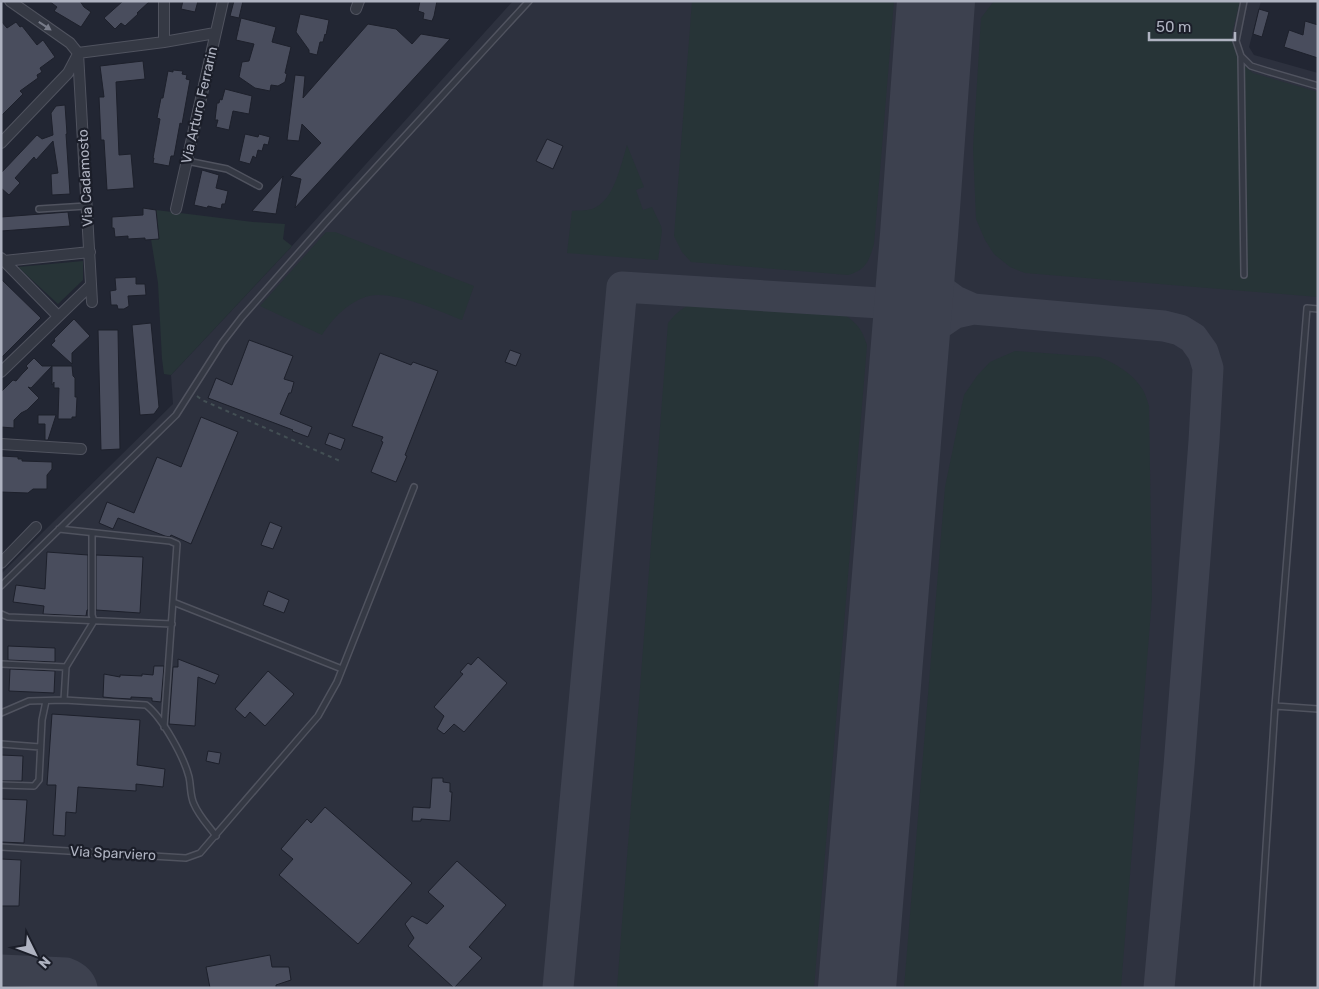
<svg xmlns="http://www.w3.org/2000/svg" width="1319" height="989" viewBox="0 0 1319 989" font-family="Rubik,sans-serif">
  <rect width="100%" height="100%" fill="#222633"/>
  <path fill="#2d313e" d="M513,1h748l-12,46 5,8 64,18v915h-1317v-414l43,-43 129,-127 -2,-29 121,-129z"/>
  <path fill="#273437" d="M692,1h202l-20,243c-5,17 -8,26 -26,31l-157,-13 -9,-10 -8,-16z
    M994,1h246l-8,33 2,14 6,14 13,11 65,19v205l-293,-24 -15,-6 -16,-13 -9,-14 -9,-21 -3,-71 8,-130z
    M627,145l17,42 -8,3 7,20 9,-3 9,19 1,5 -4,29 -91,-7 5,-42c6,-1 14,0 20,-2 22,-7 29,-45 35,-64z
    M156,210l97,12 32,2 -2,15 9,7 -121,129 -7,-1 -2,-15 -4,-76 -7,-44 8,-1z
    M326,232h9l139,54 -12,34c-23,-9 -69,-30 -93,-24 -20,5 -37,23 -47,39l-62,-29z
    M83,261v19l-25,24 -40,-37z
    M696,303l149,12c13,9 17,15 22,30l-53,643h-197l51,-665c9,-11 14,-16 28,-20z
    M1015,351l84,6c18,7 34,17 44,33 3,5 4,11 6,16l3,192 -31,390h-217l41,-501 19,-92 13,-19 13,-14z"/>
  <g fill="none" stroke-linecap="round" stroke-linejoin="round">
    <path stroke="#3d414f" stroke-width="31" d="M934,17l8,-16
      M919,235l3,24 6,14 12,17 15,11 18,8 191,17 16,4 13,8 10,14 5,16 -4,73 -25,325 -20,222
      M907,372l9,-24 14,-18 25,-17 18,-4
      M1,970l65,3c8,3 14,7 16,15
      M558,988l64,-701 291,18"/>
    <path stroke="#3d414f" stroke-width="78" d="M857,988l62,-753 17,-234"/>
  </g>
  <path fill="#494d5d" stroke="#1d202b" d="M49,1h31l4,6 7,5 -10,15 -27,-16 3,-4z
    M123,1h27l-13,12 1,1 -13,12 -4,-3 -6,6 -11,-11z
    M183,1h15l-3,11 -14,-3z
    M234,1h9l-4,17 -9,-2z
    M420,1h17l-3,15 -2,5 -9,-2 1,-6 -6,-2z
    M1259,9l10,3 -7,25 -9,-3z
    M300,14l29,6 -3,15 -1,-1 -2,8h-3l-3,13 -8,-2v-3l-13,-18z
    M241,18l35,9 -4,15 19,5 -6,26 2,1 -2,8 -7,4 -7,-1 -1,6 -15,-3 -16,-11 3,-15 7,-1 5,-17 -18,-4z
    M1,21l6,7 9,-6 4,5 2,-1 15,19 6,-5 12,17 -15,11 2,4 -5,3 1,3 -18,13 3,3 -22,22z
    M1305,21l13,4v33l-34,-11 5,-17 14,5z
    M368,24l28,5 16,15 9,-10 29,5 -155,169 6,-29 -11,-3 31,-33 -19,-19 -3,17 -12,-1 8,-65 10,1 -2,22z
    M143,61l2,18 -29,3 3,73 12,-1 3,34 -27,2 -3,-50h-3l-2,-43h5l-4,-31z
    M173,70l10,1 -1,3 5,1 -1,4 4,1 -8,44 -2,-1 -6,33h-3l-2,10 -16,-3 1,-5h-1l7,-39 -3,-1 4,-20h2l5,-27 5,1z
    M225,89l27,7 -3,18 -16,-3 -4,19 -13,-3 2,-7h-3l2,-17h2l1,-4 2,1z
    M65,105l2,29h-1l4,60 -18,1 -1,-21 7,-1 -5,-32 -17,19 -2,-3 -19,21 5,5 -11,12 -8,-7v-15l36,-38 5,4 11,-4 -2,-22 5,-7z
    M245,134l13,3 1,-3 11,3 -2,8 -4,-1 -2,7 -4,-1 -2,8 -3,-2 -3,8 -11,-3z
    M547,139l16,7 -10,23 -17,-8z
    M202,170l17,5 -3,13 12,3 -3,13h-3l-1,5 -13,-3 -1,2 -13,-3z
    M283,176l-7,38 -24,-3z
    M143,208l13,2 3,29 -14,1v-2l-17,1v-3l-13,1 -1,-9h-2v-11l31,-2z
    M68,212l2,14 -69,5v-14z
    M136,277v7h9l1,11 -18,1 1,10 -5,3h-6l-1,-4h-6l-1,-14 6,-1 -1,-12z
    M1,279l40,39 -40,40z
    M74,319l16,17 -18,17v11l-21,-19 4,-4 -1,-2z
    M151,323l8,84 -5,7 -14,1 -8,-90z
    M98,330h20l2,119 -19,1z
    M249,340l44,16 -9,23 10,3 -3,11h-2l-9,21 32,13 -4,10 -16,-6 1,-1 -85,-32 8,-20 16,7z
    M510,350l11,4 -5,12 -11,-4z
    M380,353l31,12 2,-3 25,9 -33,84 2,1 -11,26 -25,-10 12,-30 -2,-1 2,-4 -31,-11z
    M34,358l8,8h10l-21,22 -3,-1 11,11 -12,12 -6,3 -7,7v8l-13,-1v-35l12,-12 3,1 6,-7 6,-6 -2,-2z
    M52,366h20l1,10 2,2v19h2l-1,20h-4v2h-14l1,-31h-5v-6l-2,3z
    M38,415h18l-8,25h-3v-16h-7z
    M201,417l37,15 -47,112 -20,-9 -1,2 -5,-1 -47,-18 -5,11 -14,-6 8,-21 27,11 23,-56 24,10z
    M329,433l16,6 -4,11 -16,-6z
    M1,456l17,1v2h4v2l30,1v7l-5,6v14h-14l-5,4 -27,-1z
    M270,522l12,5 -9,22 -12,-4z
    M47,552l41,3v55h-1l-1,6 -43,-2 1,-8 -31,-4 3,-17 29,4z
    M96,555l47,2 -3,56 -44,-3z
    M268,591l21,9 -5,13 -21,-8z
    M8,646l47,2v14l-47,-2z
    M478,657l29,26 -43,49 -10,-8 -10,10 -7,-5 7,-13 -10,-9 29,-33 -3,-2 8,-9 3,2z
    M178,659l41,16 -4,9 -17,-7 -3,49 -26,-2 4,-57h5z
    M154,666h10l-3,36 -9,-1v-3l-21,-1v2l-18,-1 -10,-1 1,-23 16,3v-2l22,1v-2l11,1z
    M10,669l45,2 -1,22 -45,-2z
    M268,671l26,23 -29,32 -15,-14 -5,6 -10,-9z
    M52,714l88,6 -3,45 28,4 -2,18 -27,-3v7l-58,-4 -2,26 -10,-1 -1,24 -12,-1 3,-50h-9z
    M208,751l13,2 -2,11 -13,-3z
    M1,755l22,1 -1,25h-21z
    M432,778h11v4l7,1v9h2l-2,29 -29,-2v2h-9l1,-14 17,1z
    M1,799l26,1 -3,43 -23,-1z
    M325,807l87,76 -54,61 -79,-69 14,-16 -12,-10 26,-30 4,4z
    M1,859l20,1 -2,46h-18z
    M457,861l49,44 -37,42 13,11 -28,30 -46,-42 6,-8 -9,-14 7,-8 15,8 17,-18 -16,-14z
    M270,955l2,12h17l2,13 -15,5v3h-66l-4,-21z"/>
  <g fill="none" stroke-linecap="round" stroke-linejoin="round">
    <g stroke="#50535f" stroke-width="8">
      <path id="service" d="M1244,1l-8,40 5,15 10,10 16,5 51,15
        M1241,56l3,219
        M187,161l40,8 32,17
        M39,209l47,-3
        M59,529l111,12 7,3 -13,183
        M1,586l175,-171 46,-72 20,-26 84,-95 203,-221
        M173,602l169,67
        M1,614l7,3 164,7
        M1,664l65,3
        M64,700l2,-33 28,-46 -2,-6v-82
        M1275,706l32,-398 11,1
        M1,713l28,-12 35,-1 82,5c16,12 38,52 43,72 2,9 1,19 5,27 5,12 14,21 22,32
        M1,744l39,3
        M1,785l33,1 5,-6 3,-60 4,-19
        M1,847l185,11 14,-5 118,-137 19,-34 77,-195
        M1257,988l18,-282 43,3"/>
    </g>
    <g stroke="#50535f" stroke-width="12">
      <path id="minor" d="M10,1l60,42 8,10
        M164,1v41
        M356,9l3,-8
        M78,53l14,249
        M78,53l86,-11 51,-9
        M1,143l67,-70 10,-19
        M176,209l47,-208
        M1,258l57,58
        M4,261l86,-9
        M1,372l90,-87
        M1,444l80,5
        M1,563l35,-36"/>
    </g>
    <path stroke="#434f54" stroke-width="2" stroke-dasharray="4 4" stroke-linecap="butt" d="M197,396l5,4 138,61"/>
    <use href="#service" stroke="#353944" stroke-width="5"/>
    <use href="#minor" stroke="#353944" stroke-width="10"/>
  </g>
  <defs><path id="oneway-solid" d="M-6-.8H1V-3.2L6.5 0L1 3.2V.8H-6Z" transform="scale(1.25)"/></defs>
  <use fill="#787c89" href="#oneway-solid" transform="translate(45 26) rotate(34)"/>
  <g text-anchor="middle" stroke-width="4.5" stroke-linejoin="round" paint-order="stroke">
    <g font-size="14" fill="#afb3c1" stroke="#1b1e29">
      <text transform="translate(199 105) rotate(-77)" y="5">Via Arturo Ferrarin</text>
      <text transform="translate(85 178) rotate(-93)" y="5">Via Cadamosto</text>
      <text transform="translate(113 853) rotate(3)" y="5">Via Sparviero</text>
    </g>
  </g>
  <rect width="1319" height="989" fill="none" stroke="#afb3c1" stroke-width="5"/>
  <g transform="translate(35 954) rotate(132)" stroke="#1b1e29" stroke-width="4" paint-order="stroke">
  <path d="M0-4L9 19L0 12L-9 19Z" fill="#afb3c1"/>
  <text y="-8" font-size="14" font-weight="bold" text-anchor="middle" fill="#afb3c1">N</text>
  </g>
  <path d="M1149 32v8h86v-8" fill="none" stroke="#afb3c1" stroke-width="2.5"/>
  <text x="1156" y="32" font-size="15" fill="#afb3c1" stroke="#1b1e29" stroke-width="4" paint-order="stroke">50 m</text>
</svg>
